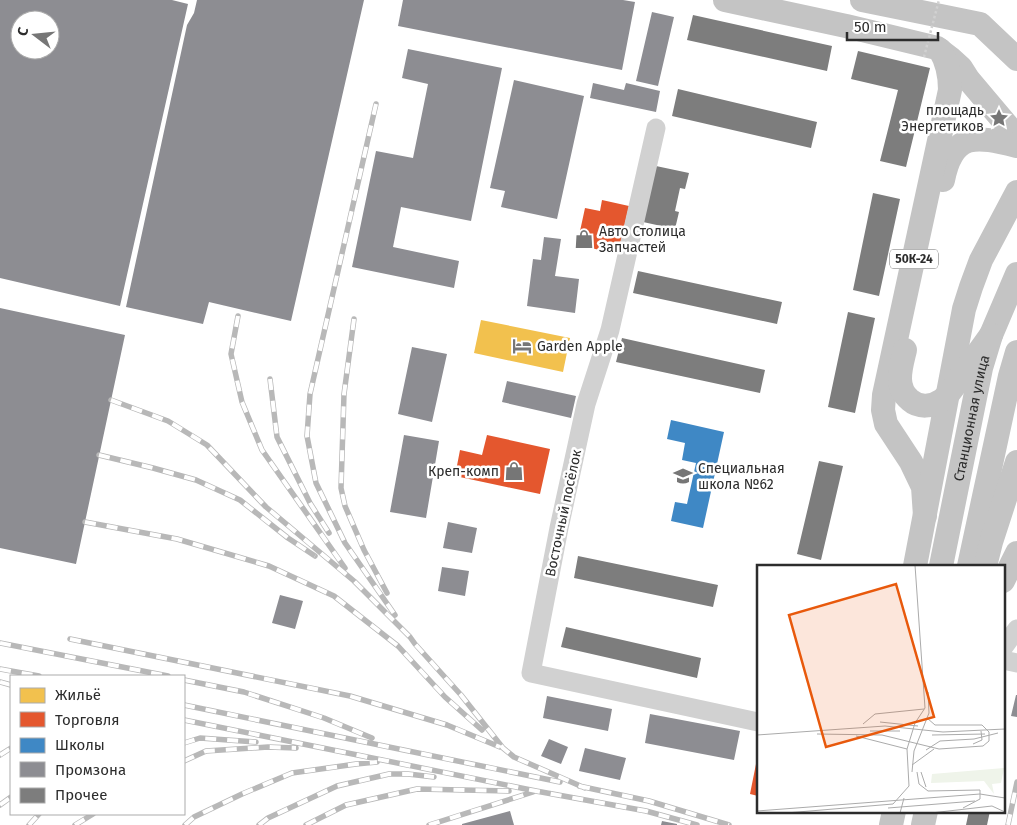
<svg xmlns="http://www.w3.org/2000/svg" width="1017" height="825" viewBox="0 0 1017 825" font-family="'Fira Sans',sans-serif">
  <rect width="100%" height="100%" fill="#fff"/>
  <path fill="#f2c14e" d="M481,320l89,18 -7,34 -89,-19z"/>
  <path fill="#e4572e" d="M602,200l27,6 -11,48 -41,-9 8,-37 15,3z
    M487,435l63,14 -10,45 -85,-18 5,-26 22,5z
    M757,759h1v37l-8,-2z"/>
  <path fill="#3f88c5" d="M671,420l53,12 -21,96 -32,-7 4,-19 12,2 9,-41 -14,-3 3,-17 -18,-4z"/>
  <path fill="#8d8d92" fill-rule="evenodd" d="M0,0h172l16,4 -68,302 -120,-28zM20,20h30v30h-30z
    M197,0h167l-73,321 -82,-19 -6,22 -77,-17 61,-282 7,-12z
    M403,0h220l12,2 -13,68 -224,-44z
    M652,12l22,5 -16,69 -22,-5z
    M408,49l94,19 -31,153 -70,-14 -8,40 66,14 -5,27 -102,-21 24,-116 37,7 15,-74 -26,-6z
    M514,80l70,16 -27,123 -56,-12 4,-16 -15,-3z
    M593,83l31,7 2,-7 34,8 -4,21 -66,-14z
    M544,237l17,2 -6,37 24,3 -4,34 -48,-7 6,-47 8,1z
    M0,308l125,27 -49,229 -76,-16z
    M412,347l35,7 -15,68 -34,-8z
    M507,381l69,15 -5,22 -69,-16z
    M404,435l35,6 -13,77 -36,-6z
    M448,522l29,6 -5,25 -29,-5z
    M442,567l27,4 -4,25 -27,-5z
    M280,595l23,6 -8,28 -23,-6z
    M1016,695h1v22l-6,-1z
    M547,696l65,13 -4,22 -65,-13z
    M650,714l90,17 -6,29 -89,-17z
    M549,739l19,8 -7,17 -20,-8z
    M585,748l41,10 -6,22 -41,-9z
    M510,811l4,14h-52v-1z
    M662,821l15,3v1h-16z"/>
  <path fill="#7d7d7d" d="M693,15l139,31 -5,25 -140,-31z
    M858,51l72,17 -24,99 -26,-6 18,-71 -47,-11z
    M678,89l139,33 -6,26 -139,-32z
    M656,166l33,7 -4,16 -5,-1 -5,23 4,1 -4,17 -32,-7z
    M873,193l27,6 -21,97 -26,-6z
    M638,271l144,31 -5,22 -144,-31z
    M848,312l27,6 -20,95 -27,-6z
    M622,338l143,32 -5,23 -144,-31z
    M819,461l24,5 -22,94 -24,-6z
    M578,556l140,29 -5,22 -139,-29z
    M566,627l135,31 -4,20 -136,-31z
    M969,811h21l-3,14h-21z"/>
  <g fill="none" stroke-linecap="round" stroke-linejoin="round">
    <path stroke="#d1d1d1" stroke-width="19" d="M656,128l-46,202 -24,74 -27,124 -28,145 227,49
      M1003,648l14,-19
      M1003,660l14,3"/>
    <g stroke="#c4c4c4" stroke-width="24">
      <path d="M725,0l121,26 91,22 13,10 11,10 7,11 49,58"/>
      <path d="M862,0l118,24 37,35"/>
      <path d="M943,180c10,-49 33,-44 74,-34"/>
      <path d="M925,516l-2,-29 -12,-25 -25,-38 -3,-14 1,-15 66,-305c0,-15 -2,-27 -10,-40"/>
      <path d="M915,566l49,-257 7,-22 10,-27 36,-68"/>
      <path id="s1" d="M941,566l40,-198 10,-33 26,-61"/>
      <path d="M969,566l41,-190 7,-24"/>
      <path d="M985,566l6,-24 26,-80"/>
      <path d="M1003,581l14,-28"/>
      <path d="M891,825l3,-14"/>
      <path d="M923,825l3,-14"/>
    </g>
    <g stroke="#b8b8b8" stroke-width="5.5">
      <path id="rail" d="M376,104l-66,290 -3,42 9,47 29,60 50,72
        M238,316l-7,38 11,48 20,48 83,118
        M354,319l-10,75 -3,94 4,18 19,44 23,43
        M270,379l7,58 33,66 19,30
        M111,400l57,21 39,24 59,62 88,74 56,56 5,7 46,51 42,53 11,9 71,31
        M99,455l54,13 43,12 44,20 48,38 27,18
        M85,522l92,17 92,27 65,30 64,50 47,51 37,33
        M70,639l280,57 97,29 53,22
        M0,643l168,33
        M0,669l39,7
        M184,680l60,12 80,26 48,20
        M0,682l11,3
        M184,705l376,77
        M184,720l352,71 110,20 51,14
        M184,743l16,-5 56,4
        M0,755l11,-7
        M184,761l22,-10 62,-4 28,1
        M579,786l70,15 80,24
        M0,805l11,-8
        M29,825l10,-11
        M75,825l18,-11
        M185,825l9,-8 48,-23 50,-21 64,-9 21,-2
        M259,825l9,-7 69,-32 52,-12h19l26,3
        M306,825l40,-20 71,-16 92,2
        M429,825l104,-33
        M1008,825l9,-43"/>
    </g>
    <use href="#rail" stroke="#fff" stroke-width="4" stroke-dasharray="11" stroke-linecap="butt"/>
    <path stroke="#d1d1d1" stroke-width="2.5" stroke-dasharray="2.5 2.5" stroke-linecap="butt" d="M924,57l15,-57"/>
    <path stroke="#c4c4c4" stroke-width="24" d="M905,350c-4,17 -11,37 5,50 9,8 22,7 32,0 8,-6 14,-16 19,-24 10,-13 20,-27 30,-41"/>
  </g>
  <defs>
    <g id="sight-bare" transform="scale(1.5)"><path d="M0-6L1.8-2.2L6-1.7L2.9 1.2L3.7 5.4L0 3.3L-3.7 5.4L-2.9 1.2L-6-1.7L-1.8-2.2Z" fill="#767676" stroke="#fff" stroke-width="2.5" paint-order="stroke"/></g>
    <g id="shop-bare" transform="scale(1.5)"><path d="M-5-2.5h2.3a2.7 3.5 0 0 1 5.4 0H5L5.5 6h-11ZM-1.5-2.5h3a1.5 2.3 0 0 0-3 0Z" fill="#767676" stroke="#fff" stroke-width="2.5" paint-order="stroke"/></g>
    <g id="hotel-bare" transform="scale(1.5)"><path d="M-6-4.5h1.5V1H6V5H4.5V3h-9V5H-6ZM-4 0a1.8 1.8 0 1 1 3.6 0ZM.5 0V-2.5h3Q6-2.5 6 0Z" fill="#767676" stroke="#fff" stroke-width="2.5" paint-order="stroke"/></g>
    <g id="school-bare" transform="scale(1.5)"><path d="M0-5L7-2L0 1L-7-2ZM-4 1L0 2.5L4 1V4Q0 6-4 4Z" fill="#767676" stroke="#fff" stroke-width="2.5" paint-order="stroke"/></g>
  </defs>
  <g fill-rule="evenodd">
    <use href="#sight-bare" x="999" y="118"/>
    <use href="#shop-bare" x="584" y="239"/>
    <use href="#hotel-bare" x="522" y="346"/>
    <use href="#shop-bare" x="514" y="471"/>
    <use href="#school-bare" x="683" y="476"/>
  </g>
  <g text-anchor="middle" stroke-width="5" stroke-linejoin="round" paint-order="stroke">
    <rect fill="#fff" stroke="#6b6b6b" stroke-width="1" x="890" y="249.5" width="48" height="19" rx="4"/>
    <g font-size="12" font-weight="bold" fill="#2c2c2c">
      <text x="914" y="263">50К-24</text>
    </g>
    <g font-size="14" fill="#2c2c2c" stroke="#fff" text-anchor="start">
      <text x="984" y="115" text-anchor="end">площадь<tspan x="984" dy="16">Энергетиков</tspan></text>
      <text x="599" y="236">Авто Столица<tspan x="599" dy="16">Запчастей</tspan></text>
      <text x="537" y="351">Garden Apple</text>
      <text x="698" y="473">Специальная<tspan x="698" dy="16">школа №62</tspan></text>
      <text x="499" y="476" text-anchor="end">Креп-комп</text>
    </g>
    <g font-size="14" fill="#2c2c2c" stroke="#fff">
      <text dy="5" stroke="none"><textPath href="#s1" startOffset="151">Станционная улица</textPath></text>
      <text transform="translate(563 513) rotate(-78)" y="5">Восточный посёлок</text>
    </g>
  </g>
  <g transform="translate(757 565)">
    <rect width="248" height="248" fill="#fff"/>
    <path d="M247,203l-3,15 -9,1 2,10 -10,-13 -53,2 1,-9z" fill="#eff4ea"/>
    <path fill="none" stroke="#ababab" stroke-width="1" d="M123,157l38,4M106,159l12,-10 49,-5M113,166h30M60,169l65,1 57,14 44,-3 6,-5v-9l-7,-7h-47l-8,-7M0,170l128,-9 58,6 62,-3M175,170l53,-1M99,171l51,13M216,179l9,-4 -1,-9M169,185l14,-9 34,-2 24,-6M155,200l22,-16M155,207l2,-21 15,-38 -1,-21M160,207l2,12 9,7 52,-1v9l-17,9M164,207l5,15M131,243l87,-7M0,246l223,-17 25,4M29,248l107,-9 16,-18 -2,-37 8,-26 10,-15 -10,-143M143,248l4,-15M174,248l61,-7 13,6"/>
    <path fill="#e8590c" fill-opacity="0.15" stroke="#e8590c" stroke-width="2.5" d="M139,19l38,133 -108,30 -37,-132z"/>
    <rect width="248" height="248" fill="none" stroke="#2c2c2c" stroke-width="2.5"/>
  </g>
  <rect x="10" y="675" width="175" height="140" fill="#ffffff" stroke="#ababab"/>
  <rect x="20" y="688" width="25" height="15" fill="#f2c14e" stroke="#ababab"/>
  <text x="55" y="700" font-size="15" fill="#2c2c2c">Жильё</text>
  <rect x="20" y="712" width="25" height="15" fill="#e4572e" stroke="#ababab"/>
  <text x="55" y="725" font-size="15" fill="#2c2c2c">Торговля</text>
  <rect x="20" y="738" width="25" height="15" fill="#3f88c5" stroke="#ababab"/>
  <text x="55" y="750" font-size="15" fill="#2c2c2c">Школы</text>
  <rect x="20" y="762" width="25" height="15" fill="#8d8d92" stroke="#ababab"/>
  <text x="55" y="775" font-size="15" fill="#2c2c2c">Промзона</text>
  <rect x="20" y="788" width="25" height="15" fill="#7d7d7d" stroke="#ababab"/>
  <text x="55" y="800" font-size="15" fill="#2c2c2c">Прочее</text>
  <g transform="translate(35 35) rotate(286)"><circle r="24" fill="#ffffff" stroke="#ababab"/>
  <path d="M0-4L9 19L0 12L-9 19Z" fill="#767676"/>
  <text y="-8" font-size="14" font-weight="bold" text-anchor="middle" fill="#2c2c2c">С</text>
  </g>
  <path d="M847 32v8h91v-8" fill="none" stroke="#2c2c2c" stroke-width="2.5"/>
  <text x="854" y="32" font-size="15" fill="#2c2c2c" stroke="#ffffff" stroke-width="4" paint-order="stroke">50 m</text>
</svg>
